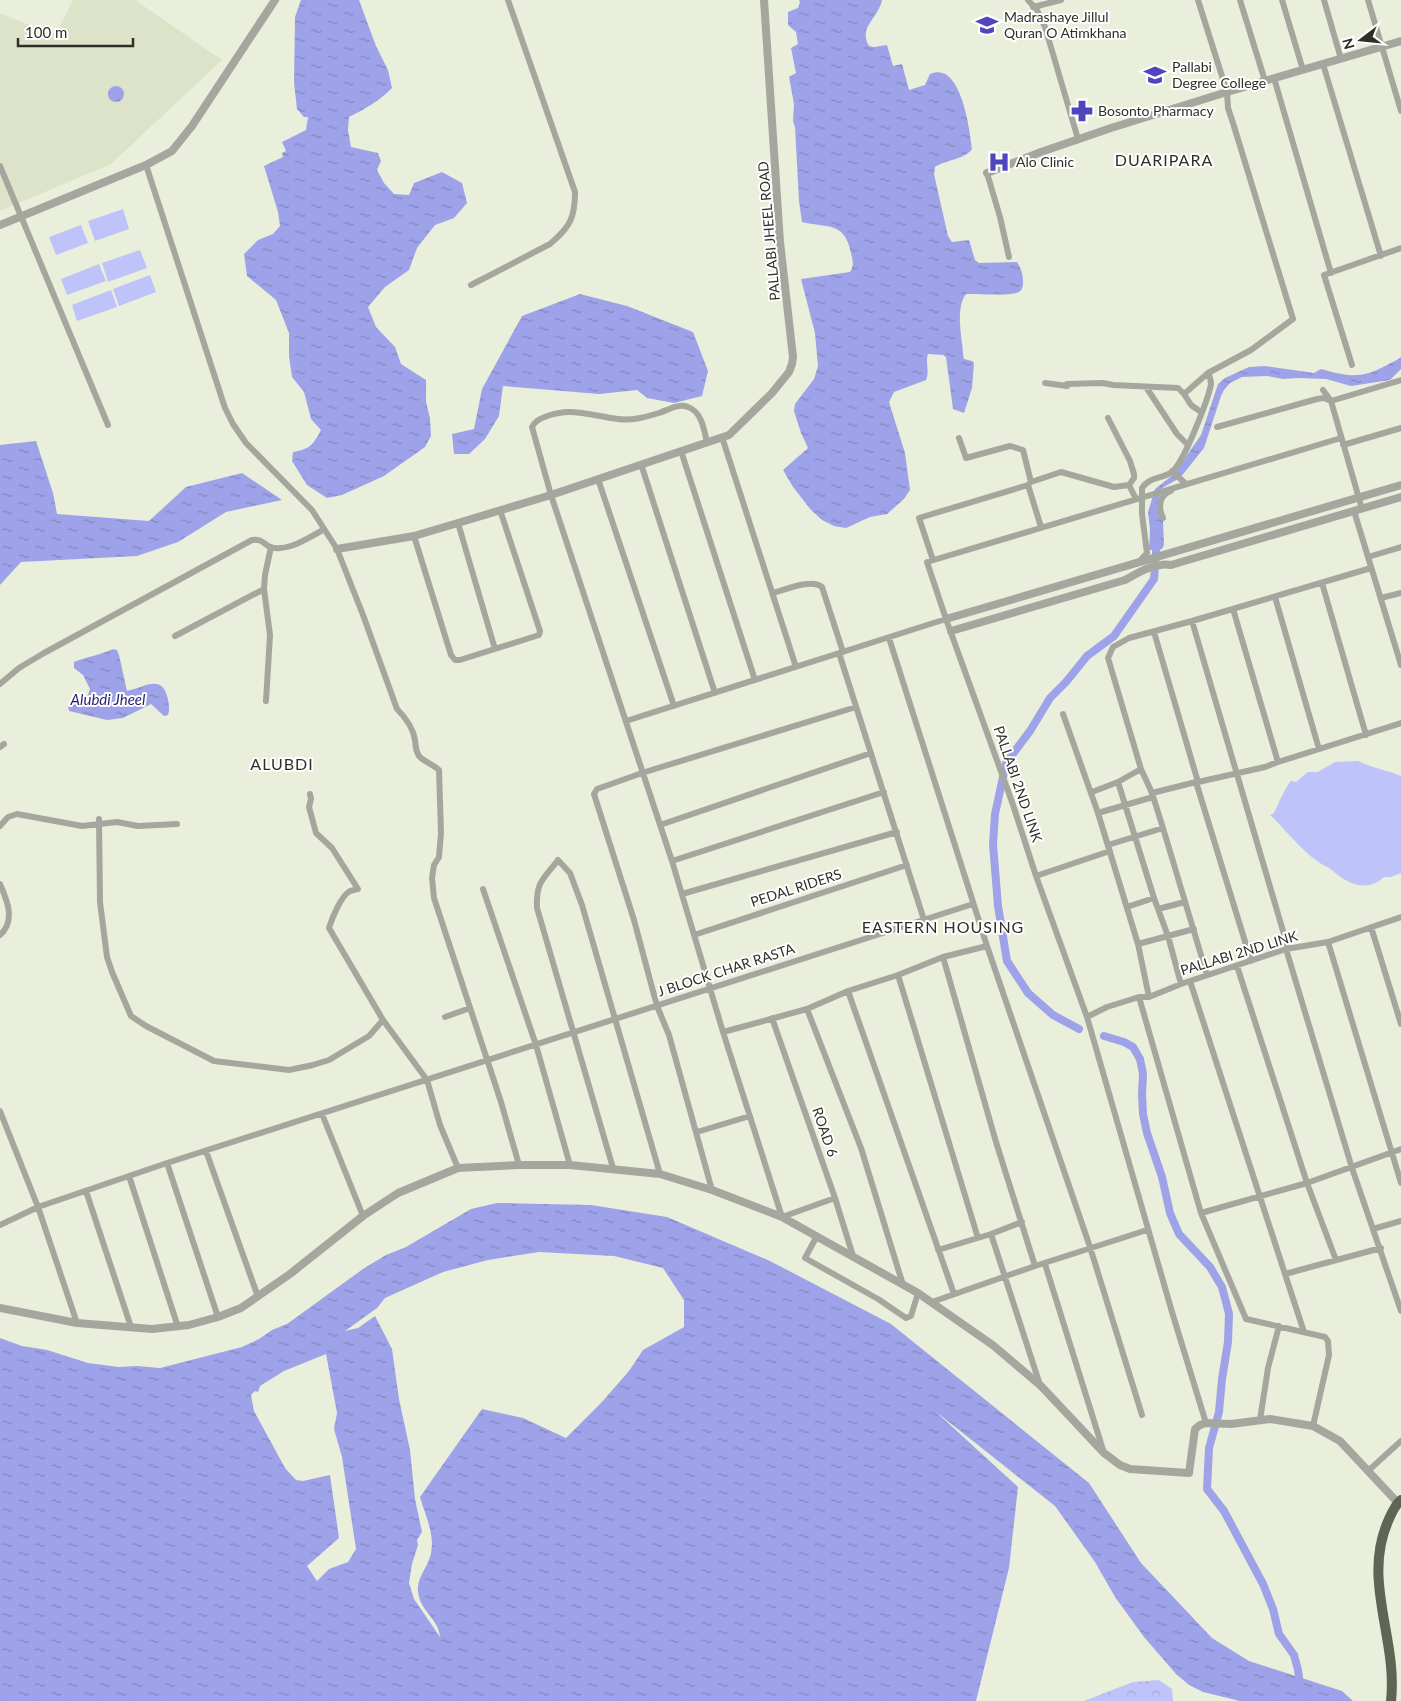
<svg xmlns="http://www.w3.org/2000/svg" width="1401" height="1701" viewBox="0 0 1401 1701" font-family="Lato,sans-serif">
  <defs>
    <pattern id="forest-crowns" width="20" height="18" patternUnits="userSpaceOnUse" patternTransform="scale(1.25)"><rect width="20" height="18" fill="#bec3f9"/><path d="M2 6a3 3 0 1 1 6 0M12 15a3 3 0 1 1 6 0" fill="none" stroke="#a4a8d5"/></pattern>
    <pattern id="water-ripples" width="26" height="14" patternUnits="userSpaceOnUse" patternTransform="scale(1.25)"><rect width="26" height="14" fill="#9ea3e9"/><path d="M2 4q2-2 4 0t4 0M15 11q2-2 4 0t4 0" fill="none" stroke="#8185bd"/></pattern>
  </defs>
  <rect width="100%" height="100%" fill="#eaefdb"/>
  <path fill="#dde3c8" d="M73,0h62l87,60 -111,104 -111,47v-198l44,18 10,1 5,-4z"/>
  <path fill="#bec3f9" d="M123,209l6,20 -34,12 -7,-20z
    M81,225l7,18 -32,12 -7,-18z
    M140,250l7,18 -39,14 -6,-19z
    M99,264l7,17 -39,14 -6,-16z
    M150,275l6,17 -37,14 -6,-17z
    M111,290l6,17 -40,14 -5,-16z
    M1358,761c14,7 29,9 43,15v97l-10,4h-7c-17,16 -36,7 -51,-6 -4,-4 -9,-5 -13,-8 -6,-4 -11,-8 -15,-12 -13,-12 -23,-25 -35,-36l4,-2c5,-10 10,-24 17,-32l5,1 12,-10h10l17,-10z"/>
  <path fill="url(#forest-crowns)" d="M1159,1680l13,9 1,12h-89l49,-19z"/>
  <path fill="url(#water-ripples)" fill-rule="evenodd" d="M301,0h58l17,46 12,24 4,18c-13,13 -27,21 -43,29l-1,13 3,17 27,6 3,8 -4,9 7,13 10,11 15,1 5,-12 28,-11 20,11 5,20 -13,15 -19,7 -18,23 -8,22 -24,17 -17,20 8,20 19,20 6,17 25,16v22l4,16 1,18 -6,11 -41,29 -42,19 -15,3 -20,-13 -15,-24 1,-9c17,-3 20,-7 28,-22l-10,-11 -7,-27 -12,-15 -3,-21v-23l-13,-33 -29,-24 -3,-22 14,-14 15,-6 7,-8 -2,-14 -14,-46 19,-9 -1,-4 4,-2 -4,-9 24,-12 2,-13h-4l-7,-8 -3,-26 1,-66z
    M799,0h83c-4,19 -24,27 -13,46l5,1 13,-2 6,21 9,-2 7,26 16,-5 5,-11c31,-14 40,56 42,75 -6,10 -27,11 -37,18l-1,7 14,62 4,6 17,-2 6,20 4,3 38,-1c4,6 6,12 6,19 0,4 0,9 -4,11 -9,4 -41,2 -53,2 -11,14 -4,43 -3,60l1,5 8,2 2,2 -2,25 -8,25 -11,-4 -7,-52 -3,-2 -15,-1c-3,8 2,17 -2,26l-32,12 -5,10 16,51 5,37 -6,9 -17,15 -17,3 -24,11 -12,-2 -12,-6 -11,-10 -18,-23 -10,-17 25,-22 -7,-15 -7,-22 1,-7 19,-25 4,-13 -3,-33 -14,-54 49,-7c4,-7 3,-11 1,-19 -6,-32 -25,-25 -49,-31l-3,-21 -4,-74 -2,-6 1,-17 -5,-27 7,-4 -5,-25 7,-4 -2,-12 -8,-7v-13l10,-4 2,-6z
    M108 94a8 8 0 1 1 16 0a8 8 0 1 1-16 0Z
    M580,294l47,12 66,26 15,39 -6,25 -28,7 -27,-5 -10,-8 -38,4 -96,-8 -4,30 -14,23 -16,15h-15l-2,-20 22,-5 8,-40 40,-73z
    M1401,357v12l-11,11 -39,6 -25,-7 -28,-1 -15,1 -16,-3 -25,1 -12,6 -6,7 -3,6 -17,52 -24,30 -18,10 -5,19 6,14 1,24 -2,4 -13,1 1,-20 -2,-18 7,-23 19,-15 27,-39 17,-51 7,-6 24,-11 16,-1 49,7 7,-4c28,8 40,10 66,-4 5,-3 9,-4 14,-8z
    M36,441l17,52 4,21 92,7 37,-34 56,-14 40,27 -56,12 -48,30 -41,14 -116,6 -21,23v-140z
    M113,649l4,1 2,5 8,36c16,-3 34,-17 40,5 2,6 3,14 1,19l-4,1 -13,-12 -28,14 -16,2 -38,-9 -1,-5 7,-6 13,-5 2,-6 -7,-14 -9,-7v-6c12,-5 26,-7 39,-13z
    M497,1203l94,2 76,12 103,44 121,63 198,159 52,80 71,75 37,23 93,30 11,10h-113l-37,-9 -14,-7 -13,-11 -32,-37 -29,-40 -20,-35 -40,-56 -120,-95 83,76 -9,81 -33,133h-976v-363l22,8 25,4 41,13 31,4 18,-1 23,2 82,-21 17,-8 13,-9 15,-6 76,-55 23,-14 20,-8 65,-38zM539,1252l75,4 49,12 21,32v27l-41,23 -14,21 -28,32 -35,35 -43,-20 -41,-9 -62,88c5,18 15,37 11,56 -3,16 -17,25 -12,44 4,15 20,24 21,40l-26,-38 -5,-16 3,-19 6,-19 -1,-5 5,-8 -7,-33 -5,-49 -11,-51 -7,-50 -17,-33 -17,12 -13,3 32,-23 8,-10 58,-26 45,-12zM326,1354l11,59 -3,16 8,28 14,92 -8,13 -19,7 -12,12 -10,-15 32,-28 -9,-63 -27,6 -7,-1 -11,-12 -31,-57 -3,-16 4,-4 3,1 2,-6 24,-15z"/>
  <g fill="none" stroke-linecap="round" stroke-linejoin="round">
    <path stroke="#9ea3e9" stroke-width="8" d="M1079,1029l-26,-14 -25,-22 -21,-32 -9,-55 -5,-62 2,-30 11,-51 24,-32 20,-33 16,-16 21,-26 27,-20 40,-57 3,-39
      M1104,1036l20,6 9,5 7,12 3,15 -1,20 1,20 4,19 15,44 8,36 9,21 31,33 12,20 7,27 -1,28 -6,37 -3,33 -10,36 -2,41 17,22 39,73 10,25 6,25 15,21 4,15 2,15"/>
    <path stroke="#a5a79f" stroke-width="6" d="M1028,0l9,10 8,17 33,112
      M1198,0l29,92 1,16 5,15 60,196 -42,31 -43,23 -24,21 7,11 10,7
      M1240,0l25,81
      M1282,0l21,70
      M1324,0l17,59
      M1368,0l33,111
      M1033,7l28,-7
      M1323,64l58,192
      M1274,78l57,195
      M146,165l79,243 8,16 13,19 66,67 25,39 26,66 34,94c9,9 16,18 18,31 1,6 0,10 4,16 5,6 14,8 20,14l2,63 -2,24 -5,8 -2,13 2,20 67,204 18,63
      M0,166l108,259
      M987,173l13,44 9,40
      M471,285l79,-41c20,-17 25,-26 25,-52l-67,-192
      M1352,365l-28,-90 77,-27
      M1045,383l22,3v-2l36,-1 10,2 65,3 6,6
      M1146,387l31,47 11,11
      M1323,390l8,11 31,108
      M1108,418l22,43 4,13v4l-5,7
      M1217,427l100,-28 7,-1 7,3 70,-21
      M722,437l74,230
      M959,438l7,20 44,-12 13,4 8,32 30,-10 53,15 15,-2 7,14
      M707,442c-3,-12 -5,-30 -19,-35 -9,-4 -20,3 -29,6 -13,4 -27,8 -41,6 -16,-2 -33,-7 -49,-7 -11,0 -33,5 -37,15l19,68 121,366 51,171 59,185 53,-19
      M1343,445l58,-17
      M681,451l74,229
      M641,464l74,229
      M1172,471l14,13
      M598,479l76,227
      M1031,482l-3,3 13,42
      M1354,511l47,154
      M1163,518c-5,-10 -4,-23 8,-27
      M458,523l37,126
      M414,536l37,119 4,5h5l79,-25 1,-4 -40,-121
      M1368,557l33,-10
      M933,560l-14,-42 109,-33
      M1138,563l9,-10 -5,-39v-26c7,-11 20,-9 30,-16 12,-10 36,-72 39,-88 0,-4 -1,-7 -3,-11
      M1322,583l44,152
      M773,593c12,-3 39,-15 49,-6l21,65
      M1275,597l44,152
      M1381,598l20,-5
      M1233,609l45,153
      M1192,621l96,327
      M1154,632l44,150h-2l55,179
      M175,636l89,-47
      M889,638l98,308 103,301 52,168
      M839,653l85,267
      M0,684l19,-16 25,-15 208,-113c11,-1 10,3 18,7 17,6 39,-10 53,-17
      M266,701l4,-66 -6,-46 1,-14 6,-28
      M1063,714l35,99
      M626,721l320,-102
      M0,747l4,-3
      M1118,782l36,116
      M1198,782l67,-15 13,-5 123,-39
      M1092,792l26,-10 23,-13
      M1152,793l44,-11
      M310,794l1,5 -2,8 7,26 16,15 26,41c-3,1 -6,1 -8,2 -9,5 -18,27 -21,37l54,92 44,60 13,45 18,43
      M99,819l1,83 7,55 5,15 19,44 15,10 68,35 75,9 24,-5 16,-5 40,-24 14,-16
      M660,825l211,-72
      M0,826l8,-9 9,-3 65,12 35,-4 21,4 39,-2
      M1108,845l55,-17
      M672,861l212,-69
      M1036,876l74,-25
      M0,884c7,16 16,37 0,51
      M483,889l53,156 34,120
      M682,894l215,-62
      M1127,907l27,-9 14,38 13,48
      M1158,909l27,-7
      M1371,927l30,97
      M694,935l213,-70
      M1328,942l73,241
      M1138,944l56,-15
      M1286,949l66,219 49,143
      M943,957l53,185 39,124
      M1237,966l70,217 29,77
      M898,975l80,263
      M1207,975l-44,-147 -11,-35 -11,-24 -33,-111 5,-11 16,-9 63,-17 179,-53
      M1190,981l95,293 96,-26
      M848,991l106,303
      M1139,997l62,216 45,106 79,18 3,4 1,14 -16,71
      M1149,997l-11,-53 -40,-131 55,-16
      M807,1009l54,139 42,137
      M445,1017l25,-9
      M1087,1017l20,-10 32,-10h10l32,-13 105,-35 42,-7 73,-25
      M772,1018l63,180 18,58
      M723,1032l84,-23 41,-18 50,-16 45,-18 44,-11
      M0,1111l38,96 39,116
      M322,1114l41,102
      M697,1132l53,-16
      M206,1151l52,146
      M167,1163l51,154
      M613,1168l-76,-260c-1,-27 6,-28 21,-48l12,13 12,32 78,269
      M129,1176l49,151
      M712,1190l-43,-155 -12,-29 -23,-86 -40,-126 3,-5 45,-16 214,-66
      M86,1191l45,136
      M1201,1213l106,-30 94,-34
      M0,1225l38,-18 129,-44 806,-259
      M1373,1229l28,-8
      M991,1234l49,151
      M817,1236l-12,22 73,41 28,19 5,-2 7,-23
      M938,1250l53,-16 31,-12
      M1045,1264l59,189
      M1285,1274l19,58
      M932,1302l103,-36 112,-36
      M1260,1420l8,-52 11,-42
      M1206,1423l-34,-111 -85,-295 -51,-141 -24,-74 -66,-183 -19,-57 414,-124
      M1368,1471l33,-30"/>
    <path stroke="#a5a79f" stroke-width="8" d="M987,173l54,-21 70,-24 116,-36 174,-51
      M0,225l146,-60 26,-14 20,-25 83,-126
      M337,549l77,-13 44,-13 93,-28 178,-60 43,-42 17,-21 3,-8 1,-7 -13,-115 -16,-242
      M946,619l455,-134
      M951,631l174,-51c13,-7 29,-18 46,-15l230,-68
      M0,1308l77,15 75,6 37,-4 29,-8 23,-9 49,-34 73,-58 35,-23 60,-25 61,-3h51l90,9 52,16 70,27 136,76 76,53 47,40 63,67 16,12 10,4 59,4 6,-44 5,-4 6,-2 25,1 39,-5 43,7 27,15 58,62"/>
    <path stroke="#606454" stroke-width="10" d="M1391,1701c7,-63 -30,-121 -2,-182 3,-7 6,-14 12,-19"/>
  </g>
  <defs>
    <g id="school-bare" transform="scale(1.725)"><path d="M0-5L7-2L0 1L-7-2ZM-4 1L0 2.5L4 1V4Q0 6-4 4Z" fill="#4f45bc" stroke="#fff" stroke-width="2.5" paint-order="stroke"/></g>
    <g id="university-bare" transform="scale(1.725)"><path d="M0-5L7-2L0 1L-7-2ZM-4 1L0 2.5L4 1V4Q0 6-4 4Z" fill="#4f45bc" stroke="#fff" stroke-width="2.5" paint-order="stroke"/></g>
    <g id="pharmacy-bare" transform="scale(1.725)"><path d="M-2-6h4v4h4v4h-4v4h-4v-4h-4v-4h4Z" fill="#4f45bc" stroke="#fff" stroke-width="2.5" paint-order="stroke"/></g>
    <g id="hospital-bare" transform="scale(1.725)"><path d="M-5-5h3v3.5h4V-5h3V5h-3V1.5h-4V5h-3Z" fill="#4f45bc" stroke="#fff" stroke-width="2.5" paint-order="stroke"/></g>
  </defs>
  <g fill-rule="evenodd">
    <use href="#school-bare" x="987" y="25"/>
    <use href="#university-bare" x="1155" y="75"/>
    <use href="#pharmacy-bare" x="1082" y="111"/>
    <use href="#hospital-bare" x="999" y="162"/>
  </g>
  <g text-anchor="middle" stroke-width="4" stroke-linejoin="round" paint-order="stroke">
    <g font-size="14" fill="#2e3028" stroke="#fff" text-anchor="start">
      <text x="1004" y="22">Madrashaye Jillul<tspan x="1004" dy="16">Quran O Atimkhana</tspan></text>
      <text x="1172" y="72">Pallabi<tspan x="1172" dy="16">Degree College</tspan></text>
      <text x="1098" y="116">Bosonto Pharmacy</text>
      <text x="1016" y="167">Alo Clinic</text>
    </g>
    <g font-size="14" fill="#2e3028" stroke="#fff">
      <text transform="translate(769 231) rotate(-95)" y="5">PALLABI JHEEL ROAD</text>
      <text transform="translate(1018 784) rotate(71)" y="5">PALLABI 2ND LINK</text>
      <text transform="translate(796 888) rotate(-18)" y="5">PEDAL RIDERS</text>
      <text transform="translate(1239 953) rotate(-17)" y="5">PALLABI 2ND LINK</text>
      <text transform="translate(726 970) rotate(-18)" y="5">J BLOCK CHAR RASTA</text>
      <text transform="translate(825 1132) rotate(71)" y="5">ROAD 6</text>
    </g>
    <g font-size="15" font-style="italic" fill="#271e6d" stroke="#fff">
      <text x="108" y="705">Alubdi Jheel</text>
    </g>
    <g font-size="16" letter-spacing="1" fill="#2e3028" stroke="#fff">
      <text x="1164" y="166">DUARIPARA</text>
      <text x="282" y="770">ALUBDI</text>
      <text x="943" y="933">EASTERN HOUSING</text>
    </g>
  </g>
  <g transform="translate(1361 40) rotate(254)" stroke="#ffffff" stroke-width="4" paint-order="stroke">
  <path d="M0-4L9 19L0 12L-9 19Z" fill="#2e3028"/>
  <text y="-8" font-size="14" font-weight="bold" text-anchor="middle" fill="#2e3028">N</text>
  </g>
  <path d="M18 38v8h115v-8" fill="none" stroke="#2e3028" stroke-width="2.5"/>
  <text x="25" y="38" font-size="15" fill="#2e3028" stroke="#ffffff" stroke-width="4" paint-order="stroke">100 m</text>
</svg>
